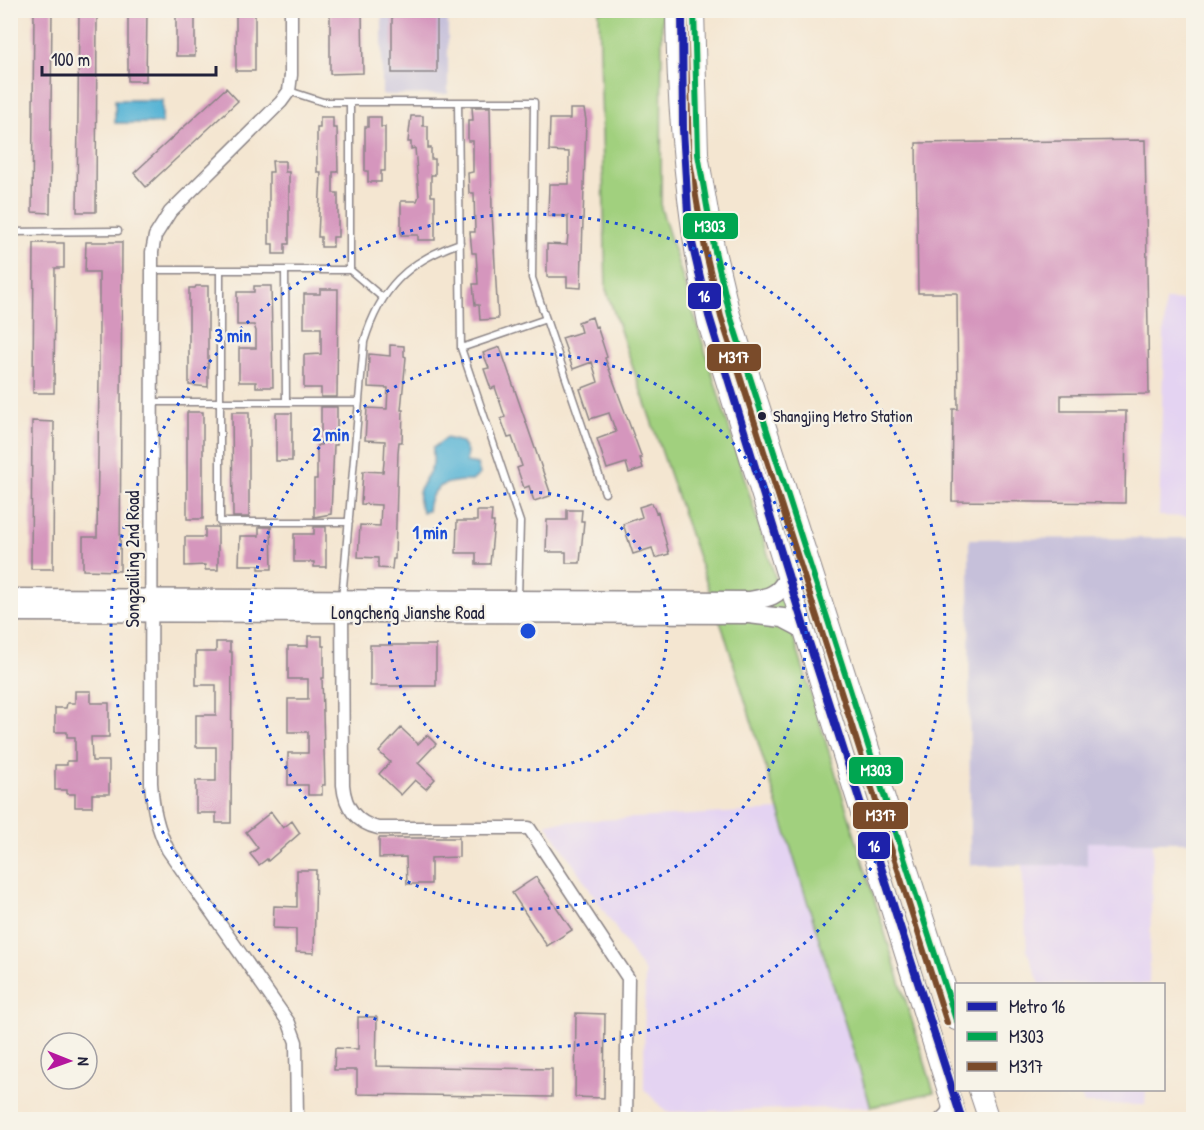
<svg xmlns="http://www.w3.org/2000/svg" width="1204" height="1130" viewBox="0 0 1204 1130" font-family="'Patrick Hand',sans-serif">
  <rect width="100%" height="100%" fill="#f7f3e8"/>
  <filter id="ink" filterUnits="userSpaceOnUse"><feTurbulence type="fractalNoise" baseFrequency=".0167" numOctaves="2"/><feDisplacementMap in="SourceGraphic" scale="12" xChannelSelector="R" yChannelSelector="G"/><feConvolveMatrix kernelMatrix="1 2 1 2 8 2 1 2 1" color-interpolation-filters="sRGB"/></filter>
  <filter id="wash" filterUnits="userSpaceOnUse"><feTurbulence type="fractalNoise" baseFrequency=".008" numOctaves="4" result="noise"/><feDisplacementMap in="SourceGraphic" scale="24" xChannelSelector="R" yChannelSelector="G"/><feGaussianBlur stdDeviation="1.35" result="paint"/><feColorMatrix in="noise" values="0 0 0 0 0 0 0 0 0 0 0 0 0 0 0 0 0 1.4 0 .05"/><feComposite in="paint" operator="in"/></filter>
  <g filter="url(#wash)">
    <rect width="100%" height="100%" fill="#f4e6d1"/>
    <path fill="#e4d3f2" d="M1165,300l28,1v216l-34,-1z
      M779,810l92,297 -205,5 -22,-23 1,-116 -99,-150z
      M1087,842h66l-4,142h-109l-13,-33 -5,-86h65z
      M1079,1090h67l-1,15 -61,-1z"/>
    <path fill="#c6c0da" d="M382,11h66v83l-66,1z
      M1193,538v304h-106v23h-117l-1,-326z"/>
    <path fill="#a1d07e" stroke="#62795c" stroke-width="1.5" d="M599,11h63l-1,197 273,884 -63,15 -145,-468 -120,-350z"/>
    <path fill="#56b4d5" stroke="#3c6b88" stroke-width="1.5" d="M115,100h47v23h-47z
      M446,438l15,4 6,9 -1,11 11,2 3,10 -8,7c-23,-1 -42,3 -44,30l-5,1c-14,-23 10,-38 10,-49 1,-6 -1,-9 0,-15z"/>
    <g id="blocks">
      <path fill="#d596bd" d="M34,10h18l-2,203 -18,-1z
        M79,10h18l-1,202h-19z
        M128,10h19l-1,71h-18z
        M176,10h19v46h-19z
        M236,10h19v61h-19z
        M330,10h32l1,63 -33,1z
        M392,10h45v63h-45z
        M226,88l12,13 -92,86 -12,-14z
        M472,107h18l2,104 6,108 -18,1 -1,-15h-4l-2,-21h5l-2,-31h-4l-2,-21h5l-1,-39h-5l-1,-20 5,-1v-31h-5v-21h5z
        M570,109h14l2,11 -5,168 -14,-1v-10h-20v-33l20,1 1,-11v-18h-20l1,-32h20v-32l-20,-1 1,-32h20z
        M411,116h12v10h5v22h3v11h4v16h-4v21h4v44h-17v-5h-17v-34h16l2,-5 -4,-48 -4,1v-7h-3z
        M320,117h13v11h4l1,44h-5v21h5v44h-5v10h-12v-10h-3l3,-65h-4v-44h3z
        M368,117h13v10h4v44h-4v11h-13v-11h-3v-44h3z
        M1145,140l4,254 -88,1v16h65l-1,92 -173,-2 1,-92h5l-1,-116h-39l-2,-150z
        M272,161h13v11h4v72h-4v10h-12v-10h-4v-72h4z
        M86,242h36l-2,329 -37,-1v-33h14l2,-160v-105h-14z
        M34,243h30v25h-9l-1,125h-21z
        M196,286h12v101l-19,-2v-97h6z
        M254,286h17l2,101h-17v-5h-17v-34h17v-17l-2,-6h-17v-33h17z
        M320,289h18l-1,108h-16v-9h-17v-33l17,-1v-26h-17v-34h16z
        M592,317l3,10 2,-1 10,31 -2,1 37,100h-2l3,10 -14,5 -3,-10 -19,6 -10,-30 19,-7 -7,-19 -19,6 -10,-30 18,-7 -6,-20 -19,7 -11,-31 19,-6 -3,-10z
        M390,345l14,1v10l2,1 -5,53h2l-1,32h-3l-1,10 -3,107h-2l-1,10 -14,-1v-10l-20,-1 2,-32 20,1 1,-21 -20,-1 2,-33 20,1 1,-10 1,-21 -20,-1 2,-32 20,1 1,-21 -20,-1 1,-33 21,2z
        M500,347l50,145v4l-16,5 -5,-15 -5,2 -7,-20 5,-2 -10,-29 -4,1 -7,-19 4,-2 -10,-30 -4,2 -7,-20 5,-1 -6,-15z
        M321,407h16v38h-3l-3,69 -17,3v-38h3v-34h4z
        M187,412h16v107h-16z
        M232,412h17v105h-16z
        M276,413h16v48h-16z
        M32,421l22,1 -1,147h-22z
        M652,503l4,10 2,-1 11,42 -14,4 -3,-10 -19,6 -10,-30 19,-7 -3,-10z
        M567,510h15l-1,11h3l-4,42h-14v-11h-20l1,-32h20z
        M477,511h15l-1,11h3l-4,42h-14v-11h-20l1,-32h20z
        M205,527h13v43h-13v-5l-20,1v-29h20z
        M259,527h12l1,42h-13v-4h-20l1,-29h19z
        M314,527h12v40h-12v-5h-20v-28h20z
        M308,636h14v10h2v32h-2l3,107h-3v10h-14v-10h-20v-32h20v-21h-20v-33h20v-20h-20v-33h20z
        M216,642h14v10h2l-1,171h-15v-10h-20v-32h20v-34h-20v-32h20v-30h-20v-33h20z
        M370,645h66v41h-66z
        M75,691h16v12h18v34h-18l1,24h17v33h-17v13h-17v-13h-8v-4h-12v-25h12v-4h8v-24h-8v-5h-12v-24h11l1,-5h8z
        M401,728l17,16 9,-9 9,9 -18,19 17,16 -9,10 -11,-9 -14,15 -22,-21 11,-12 -11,-10z
        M271,812l12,16 9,-7 8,12 -32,28 -1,-2 -8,6 -9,-11 8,-6 -12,-16z
        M379,838h80v19l-28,1v26h-24l-1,-27 -27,1z
        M297,870h19l-2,83 -18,-1v-23l-23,-1 1,-22 23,1z
        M536,877l36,53 -25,16 -35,-53z
        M576,1013l29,1 -1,84 -29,-1z
        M358,1017h19l-1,49 176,3v28l-195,-3v-24h-23l1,-22 23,1z"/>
    </g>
  </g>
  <g filter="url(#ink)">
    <use href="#blocks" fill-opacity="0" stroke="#8b8486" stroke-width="1.5"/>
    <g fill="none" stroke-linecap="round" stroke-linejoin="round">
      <g stroke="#8b8486" stroke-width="9">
        <path id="lane" d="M289,91l34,11h211l-2,176 73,215
          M350,102v168l33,28
          M458,102l3,246 59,174 -2,77
          M10,232l108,-1
          M152,270h198
          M220,270v252h129
          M285,270l1,132
          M461,348l85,-29
          M152,402h207
          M342,599l22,-257c16,-53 43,-81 96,-99"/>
      </g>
      <g stroke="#8b8486" stroke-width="15">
        <path id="street" d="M291,10v65l-2,16 -8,11 -111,110 -15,24 -3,16 -1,531c2,25 6,45 17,67l121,173 7,19 1,78
          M342,606l1,179c2,23 14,38 35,43h151l99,150 -2,142
          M940,1120l7,-7 4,-11"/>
      </g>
      <g stroke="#8b8486" stroke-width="21">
        <path id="secondary" d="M10,598l740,3c17,-3 29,-5 37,-22
          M10,612l739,2 34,4 19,10"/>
      </g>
      <g stroke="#8b8486" stroke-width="22">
        <path id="primary" d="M676,10c1,107 11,209 32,313l249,797
          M694,10l4,144 16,93 16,68 226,705
          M979,1090l10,30"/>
      </g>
      <use href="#lane" stroke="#fff" stroke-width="6"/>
      <use href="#street" stroke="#fff" stroke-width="12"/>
      <use href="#secondary" stroke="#fff" stroke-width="18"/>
      <use href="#primary" stroke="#fff" stroke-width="20"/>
      <g stroke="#f7f3e8" stroke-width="10">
        <path id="bus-1" d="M694,10l4,144 16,93 16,68 226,705"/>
      </g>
      <g stroke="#f7f3e8" stroke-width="10">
        <path id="bus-2" d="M685,10l4,146 16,93 16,68 226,706"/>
      </g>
      <use href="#bus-1" stroke="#00a651" stroke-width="6"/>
      <use href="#bus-2" stroke="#7a4b2a" stroke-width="6"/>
      <g stroke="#f7f3e8" stroke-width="12">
        <path id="metro-1" d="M682,10l1,119 6,101 20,86 89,292 164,512"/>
      </g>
      <use href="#metro-1" stroke="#1e22aa" stroke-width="8"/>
    </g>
  </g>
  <g fill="none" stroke="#1d4ed8" stroke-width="3" stroke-dasharray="3 6">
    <circle cx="528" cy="631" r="139"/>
    <circle cx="528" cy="631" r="278"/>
    <circle cx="528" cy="631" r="417"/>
  </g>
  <circle fill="#22223b" stroke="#f7f3e8" stroke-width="2" cx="762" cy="416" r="5"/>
  <g text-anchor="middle" stroke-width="4.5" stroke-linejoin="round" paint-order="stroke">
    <g font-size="16" fill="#22223b" stroke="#f7f3e8" text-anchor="start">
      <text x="773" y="422">Shangjing Metro Station</text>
    </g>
    <g font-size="18" fill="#22223b" stroke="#f7f3e8">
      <text transform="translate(133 559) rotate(-90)" y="6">Songzailing 2nd Road</text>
      <text x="408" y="619">Longcheng Jianshe Road</text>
    </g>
  </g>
  <circle cx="528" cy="631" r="9" fill="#1d4ed8" stroke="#f7f3e8" stroke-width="3"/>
  <g font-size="18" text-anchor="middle" font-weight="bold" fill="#1d4ed8" stroke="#f7f3e8" stroke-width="4.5" stroke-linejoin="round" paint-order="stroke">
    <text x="233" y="342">3 min</text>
    <text x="331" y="441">2 min</text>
    <text x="430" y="539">1 min</text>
  </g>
  <g stroke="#f7f3e8" stroke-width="2">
    <rect x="682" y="212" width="57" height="28" rx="6" fill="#00a651"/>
    <rect x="687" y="282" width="35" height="28" rx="6" fill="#1e22aa"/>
    <rect x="706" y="343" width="56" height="29" rx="6" fill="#7a4b2a"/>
    <rect x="848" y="756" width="56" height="29" rx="6" fill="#00a651"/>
    <rect x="852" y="801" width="57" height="29" rx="6" fill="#7a4b2a"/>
    <rect x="857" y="831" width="34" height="29" rx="6" fill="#1e22aa"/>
  </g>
  <g font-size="16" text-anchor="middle" font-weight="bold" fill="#fff">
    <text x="710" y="232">M303</text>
    <text x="704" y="302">16</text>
    <text x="734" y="363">M317</text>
    <text x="876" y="776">M303</text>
    <text x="881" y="821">M317</text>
    <text x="874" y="852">16</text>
  </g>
  <rect width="1204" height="1130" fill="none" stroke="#f7f3e8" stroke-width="36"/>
  <rect x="955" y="983" width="210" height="108" fill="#f7f3e8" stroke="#a29fa3" stroke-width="1.5"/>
  <rect x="967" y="1002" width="30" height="9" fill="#1e22aa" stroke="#a29fa3" stroke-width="1.5"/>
  <text x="1009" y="1013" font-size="18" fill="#22223b">Metro 16</text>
  <rect x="967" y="1032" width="30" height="9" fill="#00a651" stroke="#a29fa3" stroke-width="1.5"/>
  <text x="1009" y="1043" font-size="18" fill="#22223b">M303</text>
  <rect x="967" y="1062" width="30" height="9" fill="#7a4b2a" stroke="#a29fa3" stroke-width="1.5"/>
  <text x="1009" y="1073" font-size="18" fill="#22223b">M317</text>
  <g transform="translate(69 1061) rotate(91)"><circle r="28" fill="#f7f3e8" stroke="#a29fa3" stroke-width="1.5"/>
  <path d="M0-4.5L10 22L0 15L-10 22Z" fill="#b5179e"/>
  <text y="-9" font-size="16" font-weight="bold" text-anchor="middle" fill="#22223b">N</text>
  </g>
  <path d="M42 66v9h174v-9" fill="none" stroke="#22223b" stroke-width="3"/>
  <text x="51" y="66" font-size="18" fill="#22223b" stroke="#f7f3e8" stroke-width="4.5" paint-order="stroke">100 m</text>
</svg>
